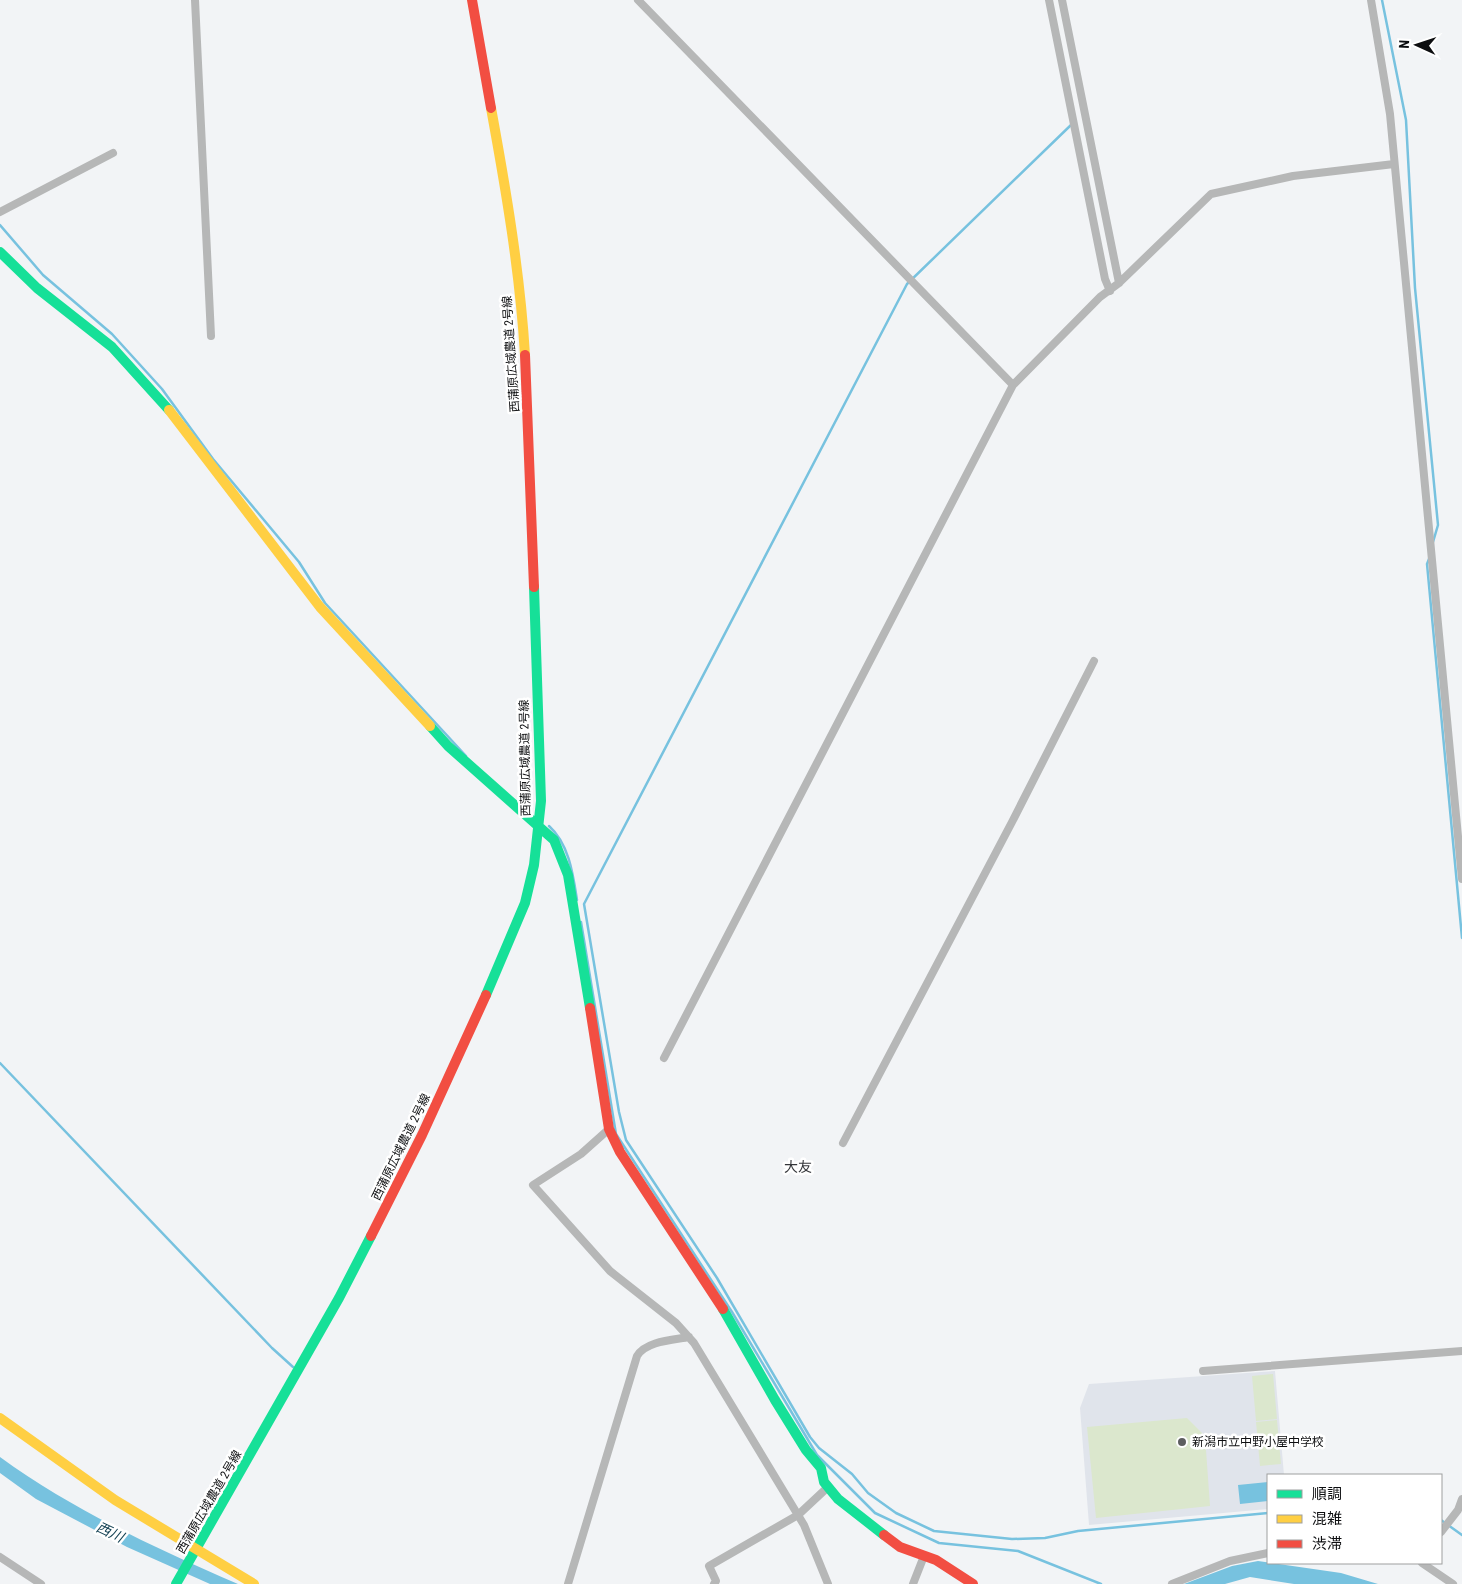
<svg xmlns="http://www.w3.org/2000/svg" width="1462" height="1584" font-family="'Roboto Condensed','Noto Sans JP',sans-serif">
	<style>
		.built { fill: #e0e4eb }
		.green { fill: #dbe7cd }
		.water { fill: #77c2df }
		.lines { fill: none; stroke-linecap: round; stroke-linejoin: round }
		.stream { stroke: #77c2df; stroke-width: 2.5 }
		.street { stroke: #b6b7b7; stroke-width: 8 }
		.fast { stroke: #16e098; stroke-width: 10 }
		.slow { stroke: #ffcf43; stroke-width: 10 }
		.jam { stroke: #f24e42; stroke-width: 10 }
		.poi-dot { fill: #5d5e60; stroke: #fff; stroke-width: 2 }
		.labels { text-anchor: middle; stroke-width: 5; stroke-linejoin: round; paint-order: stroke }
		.street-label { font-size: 12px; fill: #0d0e10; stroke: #fff }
		.poi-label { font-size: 12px; fill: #0d0e10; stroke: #fff; text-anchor: start }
		.neighbourhood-label { font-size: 14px; fill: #34363a; stroke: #fff }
		.water-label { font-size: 14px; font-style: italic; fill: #113f51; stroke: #fff }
	</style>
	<rect width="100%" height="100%" fill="#f2f4f6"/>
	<!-- built -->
	<path class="built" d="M1275,1371L1284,1475H1268V1509L1089,1525L1080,1408L1089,1384Z"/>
	<!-- green -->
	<path class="green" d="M1273,1374L1277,1419L1256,1421L1252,1376Z
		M1187,1418L1205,1436L1210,1506L1096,1518L1087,1427Z
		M1277,1420L1281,1464L1260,1466L1256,1422Z"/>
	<!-- water -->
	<path class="water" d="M0,1457C73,1510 155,1548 238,1584H210L127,1547L36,1499L0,1473Z
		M1268,1482V1501L1240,1504L1238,1485Z
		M1258,1561L1341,1573L1378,1584H1294L1250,1577L1225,1584H1184L1232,1566Z"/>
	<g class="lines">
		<!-- stream -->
		<path class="stream" d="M1382,0L1406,120L1415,288L1438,525L1433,542
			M1072,124L907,284L584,904L619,1112L626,1140L717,1278L810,1437L819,1448L852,1474L868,1493L896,1513L934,1531L1012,1539L1045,1538L1078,1531L1268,1513
			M0,225L43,275L112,334L162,389L213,459L299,562L325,603L466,756
			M1429,559L1427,564L1462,938
			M549,826C569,844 573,874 577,900
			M581,922L616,1134L732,1312L817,1455L875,1513L939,1543L1018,1551L1101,1584
			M0,1063L272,1348L293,1367
			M1441,1520L1462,1535"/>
		<!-- street -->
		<path class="street" d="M195,0L211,336
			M638,0L1013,385
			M1049,0L1105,279L1110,291
			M1062,0L1119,283
			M1371,0L1390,114L1462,879
			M0,212L113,153
			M664,1058L1013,385L1100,297L1119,283L1211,194L1293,176L1394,164
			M609,1129L581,1154L533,1185L610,1271L676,1323L694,1343L804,1525L828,1584
			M843,1143L1012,822L1094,661
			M1203,1371L1462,1351
			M1441,1532L1458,1510L1462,1499
			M0,1557L41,1584
			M1422,1563L1453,1584
			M568,1584L637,1356C646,1341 673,1340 689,1337
			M714,1584L716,1581L709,1566L798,1515L828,1487
			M913,1584L924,1556
			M1172,1584L1230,1561L1268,1553"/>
		<!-- fast -->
		<path class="fast" d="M0,252L37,288L112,347L169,410
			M430,726L448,746L554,840L568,875L590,1008
			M486,995L525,903L534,865L541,801L534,587
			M723,1309L775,1400L806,1450L821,1468L824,1482L838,1499L884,1535
			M176,1584L339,1298L371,1236"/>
		<!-- slow -->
		<path class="slow" d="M491,108C506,190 520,272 525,355
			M169,410L320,607L430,726
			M0,1418L115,1500L254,1584"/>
		<!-- jam -->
		<path class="jam" d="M472,0L491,108
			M525,355L534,587
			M590,1008L609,1129L620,1152L723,1309
			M371,1236L422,1135L486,995
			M884,1535L900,1547L936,1560L973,1584"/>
	</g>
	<!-- markers -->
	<circle class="poi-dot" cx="1182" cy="1442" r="5"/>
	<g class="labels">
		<!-- street labels -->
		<g class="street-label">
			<text transform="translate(511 354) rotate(-94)" y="4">西蒲原広域農道 2号線</text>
			<text transform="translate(525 758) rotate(-91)" y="4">西蒲原広域農道 2号線</text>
			<text transform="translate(401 1147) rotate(-64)" y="4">西蒲原広域農道 2号線</text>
			<text transform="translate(209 1502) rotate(-60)" y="4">西蒲原広域農道 2号線</text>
		</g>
		<!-- poi labels -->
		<g class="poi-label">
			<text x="1192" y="1446">新潟市立中野小屋中学校</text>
		</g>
		<!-- neighbourhood labels -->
		<g class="neighbourhood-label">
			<text x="798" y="1172">大友</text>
		</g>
		<!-- water labels -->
		<g class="water-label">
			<text transform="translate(110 1532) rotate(25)" y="5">西川</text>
		</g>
	</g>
	<!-- legend -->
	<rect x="1267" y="1474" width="175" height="90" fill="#ffffff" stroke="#9e9f9f"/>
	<rect x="1277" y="1490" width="25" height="8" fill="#16e098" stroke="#9e9f9f"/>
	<text x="1312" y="1499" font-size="15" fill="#0d0e10">順調</text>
	<rect x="1277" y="1515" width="25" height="8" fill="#ffcf43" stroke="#9e9f9f"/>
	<text x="1312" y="1524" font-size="15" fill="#0d0e10">混雑</text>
	<rect x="1277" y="1540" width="25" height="8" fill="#f24e42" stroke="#9e9f9f"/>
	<text x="1312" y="1549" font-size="15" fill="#0d0e10">渋滞</text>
	<!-- north arrow -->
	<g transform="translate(1417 45) rotate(273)" stroke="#ffffff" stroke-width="4" paint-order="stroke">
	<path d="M0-4L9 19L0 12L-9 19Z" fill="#0d0e10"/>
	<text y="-8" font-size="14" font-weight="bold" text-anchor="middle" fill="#0d0e10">N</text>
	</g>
</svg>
